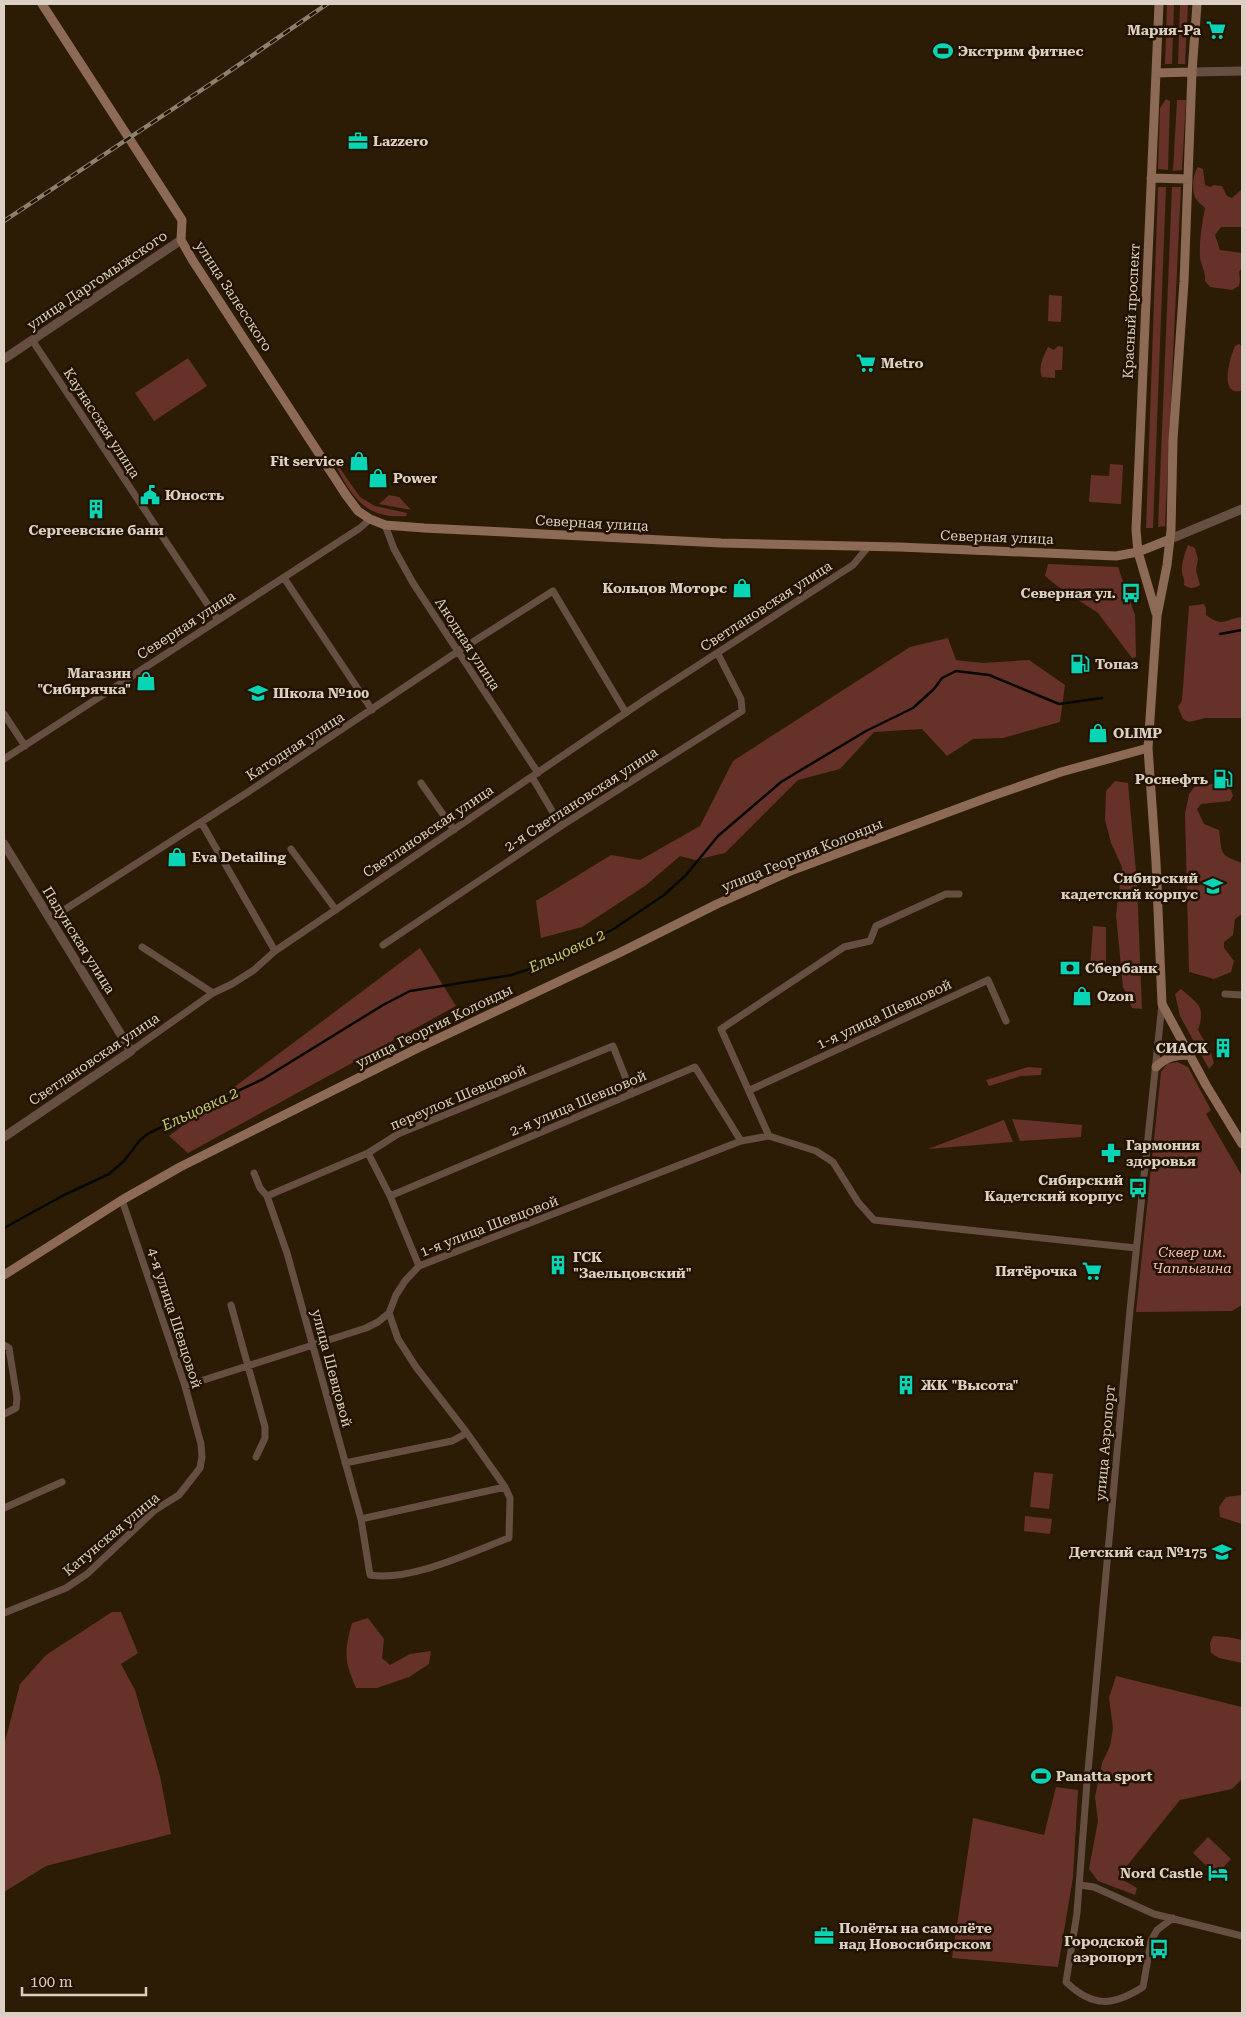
<svg xmlns="http://www.w3.org/2000/svg" width="1246" height="2017" font-family="'Roboto Serif',serif">
	<style>
		.green { fill: #653128 }
		.lines { fill: none; stroke-linecap: round; stroke-linejoin: round }
		.stream { stroke: #070800; stroke-width: 2.5 }
		.minor { stroke: #664f42; stroke-width: 7 }
		.tertiary { stroke: #664f42; stroke-width: 9 }
		.secondary { stroke: #8d6a55; stroke-width: 9 }
		.rail-casing { stroke: #8d806f; stroke-width: 4.5 }
		.rail { stroke: #221200; stroke-width: 2.5; stroke-dasharray: 8; stroke-linecap: butt }
		.labels { text-anchor: middle; stroke-width: 5; stroke-linejoin: round; paint-order: stroke }
		.poi-label { font-size: 14px; font-weight: bold; fill: #dbd0c3; stroke: #221200; text-anchor: start }
		.street-label { font-size: 14px; fill: #dbd0c3; stroke: #221200 }
		.park-label { font-size: 14px; font-style: italic; fill: #f9c1b6; stroke: #221200 }
		.water-label { font-size: 15px; font-style: italic; fill: #c0ca73; stroke: #221200 }
	</style>
	<rect width="100%" height="100%" fill="#2c1c05"/>
	<!-- green -->
	<path class="green" d="M1167,4H1174L1172,64H1165Z
		M1180,4H1188L1185,64H1178Z
		M1166,99L1170,101L1168,170L1158,169L1160,108Z
		M1177,100H1186L1182,170L1173,171Z
		M1198,167L1203,169L1205,185L1210,187L1214,185L1222,186L1227,196L1232,198L1242,189V227H1221L1215,235L1220,250L1242,253V268L1239,272L1240,279L1239,286L1232,290L1210,287L1205,281C1206,272 1201,266 1200,257C1199,241 1202,224 1205,208C1202,205 1198,202 1196,199C1191,192 1193,173 1198,167Z
		M1158,187H1166L1153,528H1146Z
		M1172,187H1181L1165,526L1158,527Z
		M1049,295L1062,296L1061,322L1048,321Z
		M1239,344L1242,346V391C1240,391 1237,392 1234,391C1221,386 1231,355 1235,346Z
		M1058,346L1063,347L1062,370H1055V378L1042,377C1038,367 1043,357 1048,347L1054,350Z
		M188,358L207,386L154,421L135,393Z
		M330,454L360,497L375,506L407,513L406,516C361,520 348,490 330,454Z
		M1110,464L1123,465L1121,504L1089,502L1091,475L1109,476Z
		M389,495L399,497L411,510L379,504Z
		M1188,545L1195,548L1198,559L1196,570L1200,585C1194,589 1190,589 1184,585C1185,579 1183,578 1182,573C1181,564 1185,553 1188,545Z
		M1048,564L1118,567L1135,615L1136,657L1132,658L1098,613L1057,586L1045,576Z
		M1204,604L1206,608V615C1224,628 1224,619 1242,617V718H1206L1189,722L1183,719L1178,707L1182,700L1189,606Z
		M948,638L956,660L983,663L1029,660L1065,685L1060,722L1003,738L973,739L947,756L922,729L874,732L840,769L798,780L725,853L695,860L680,856L645,886L582,927L541,938L536,901L611,855L640,860L700,826L733,761L910,647Z
		M1115,781L1128,783L1137,883L1142,1009L1132,1008L1123,987L1116,915L1122,867L1111,843L1105,820L1106,791Z
		M1220,783L1231,790L1233,796L1230,801L1201,804L1197,809L1204,824L1219,830C1222,854 1219,855 1242,863V914L1235,919L1233,935L1224,942V948L1234,961L1231,972L1214,979L1189,972L1185,814L1189,794L1195,786Z
		M1093,926L1106,927V969L1090,968Z
		M420,948L456,1006L188,1153L169,1136Z
		M1181,989C1198,1004 1206,1006 1198,1030L1211,1053L1214,1063L1209,1069L1180,1016L1175,994Z
		M1177,1062L1188,1067L1211,1110L1206,1114L1242,1176V1305L1232,1311L1136,1312L1161,1072L1167,1064Z
		M1028,1067L1042,1068L1041,1075L1021,1076L989,1086L986,1080Z
		M1012,1119L1082,1125L1081,1137L1020,1141Z
		M1004,1120L1013,1142L928,1149Z
		M1034,1472L1053,1474L1049,1509L1030,1507Z
		M1242,1495V1524L1220,1517L1219,1507L1226,1497Z
		M1025,1516L1052,1519L1050,1534L1024,1531Z
		M112,1612H121L138,1653L121,1664L135,1690L160,1776L171,1834L46,1866L4,1892V1745L20,1684L46,1655Z
		M368,1618L384,1639L382,1658L390,1665L410,1654L431,1651L429,1664L409,1677L377,1688H356C344,1660 344,1652 352,1623Z
		M1213,1636L1228,1637L1242,1640V1663L1219,1658L1211,1653L1210,1643Z
		M1116,1676L1242,1707V1779L1232,1789L1180,1800L1118,1877L1137,1888L1135,1895L1098,1881L1089,1869L1098,1821L1095,1797L1102,1763L1110,1746L1113,1728L1109,1698Z
		M1056,1787L1078,1790L1073,1877L1058,1967L952,1958L973,1818L1044,1835Z
		M1208,1837L1231,1859L1216,1875L1193,1853Z"/>
	<g class="lines">
		<!-- stream -->
		<path class="stream" d="M1220,634L1242,630
			M4,1228L64,1195L109,1174L124,1161L140,1140L149,1133L263,1079L383,1005L410,991L511,975L539,966L612,930L664,895L686,875L718,836L781,782L866,731L913,708L934,689L942,678L956,671L989,675L1059,704L1102,698"/>
		<!-- minor -->
		<path class="minor" d="M32,340L218,620
			M385,525L394,549L413,583L538,773
			M284,578L372,710
			M4,714L25,746
			M4,759L360,528L370,519
			M532,777L561,826
			M421,783L454,830
			M201,822L275,951
			M291,849L336,910
			M50,919L248,792L457,652L553,591L626,713
			M383,945L561,826L742,711L741,699L718,654
			M142,947L213,993
			M1225,994L1242,995
			M1162,1004L1130,1310L1087,1782L1077,1913L1066,1982C1093,2008 1113,2006 1143,1987L1151,1941L1157,1930L1173,1918
			M131,1051L213,993L232,984L254,970L275,951L646,699L853,565L868,547
			M750,1090L988,980L1006,1021
			M769,1136L721,1029L844,947L870,941L876,926L946,894H959
			M368,1153L390,1196L419,1266
			M254,1173L260,1188L267,1196L287,1253L361,1519L370,1575C410,1582 471,1552 509,1538L510,1498L505,1487L467,1433L416,1367L398,1339L389,1313
			M267,1196L368,1153L398,1134L613,1046L632,1094
			M390,1196L695,1067L741,1141
			M231,1305L265,1427V1438L256,1457
			M4,1345L9,1348L17,1398L16,1408L4,1414
			M185,1386L366,1328L378,1322L389,1313L396,1295L405,1281L419,1266L741,1141L769,1136L816,1151L833,1162L858,1202L874,1220L1136,1248
			M345,1463L452,1441L467,1433
			M4,1508L62,1482
			M361,1519L505,1487
			M4,1613L66,1588L87,1574L155,1510L179,1495L200,1468L202,1457L201,1444L185,1386L122,1200
			M1080,1885L1094,1887L1154,1914L1242,1936"/>
		<!-- tertiary -->
		<path class="tertiary" d="M1192,72L1242,71
			M4,359L181,240
			M1168,540L1242,509
			M4,844L131,1051L4,1137"/>
		<!-- secondary -->
		<path class="secondary" d="M42,4L182,220L181,240L193,261L346,495L358,511L370,519L385,525L424,528L721,543L899,547L1116,556L1138,552L1168,540
			M1197,4L1192,72L1184,282L1173,440L1171,530L1167,565L1157,616L1148,748L1156,862L1162,1004L1206,1085L1242,1144
			M1156,73L1192,72
			M1151,178L1188,179
			M1156,613L1138,552L1136,530L1159,4
			M1156,1067C1166,1057 1175,1055 1189,1055
			M4,1275L122,1200L180,1167L418,1048L619,953L717,904L793,870L989,797L1061,772L1148,748"/>
		<defs>
			<path id="rail" d="M4,221L224,75L327,4"/>
		</defs>
		<!-- rail casing -->
		<use href="#rail" class="rail-casing"/>
		<!-- rail -->
		<use href="#rail" class="rail"/>
	</g>
	<!-- icons -->
	<defs>
		<symbol id="supermarket-bare" viewBox="-9 -9 18 18"><path d="M-6-5.5h2.5l.6 2H6L4.5 2H-2.5L-4.4-4H-6ZM-1.5 3.2a1.3 1.3 0 1 0 .1 0ZM3 3.2a1.3 1.3 0 1 0 .1 0Z" fill="#07d5b6" stroke="#221200" stroke-width="2.5" paint-order="stroke"/></symbol>
		<symbol id="stadium-bare" viewBox="-9 -9 18 18"><path d="M0-5a6.5 5 0 1 0 0 10a6.5 5 0 1 0 0-10ZM-3.5-1.8h7v3.6h-7Z" fill="#07d5b6" stroke="#221200" stroke-width="2.5" paint-order="stroke"/></symbol>
		<symbol id="office-bare" viewBox="-9 -9 18 18"><path d="M-6-3h4V-5.5h4V-3h4V5H-6ZM-1-4.5V-3h2v-1.5ZM-6 0V1H6V0Z" fill="#07d5b6" stroke="#221200" stroke-width="2.5" paint-order="stroke"/></symbol>
		<symbol id="shop-bare" viewBox="-9 -9 18 18"><path d="M-5-2.5h2.3a2.7 3.5 0 0 1 5.4 0H5L5.5 6h-11ZM-1.5-2.5h3a1.5 2.3 0 0 0-3 0Z" fill="#07d5b6" stroke="#221200" stroke-width="2.5" paint-order="stroke"/></symbol>
		<symbol id="civic-bare" viewBox="-9 -9 18 18"><path d="M-.6-6.5H3V-4.5H.6V-3L4-1V1h2V6H-6V1h2V-1L-.6-3ZM-1.2 2.5V6h2.4V2.5Z" fill="#07d5b6" stroke="#221200" stroke-width="2.5" paint-order="stroke"/></symbol>
		<symbol id="building-bare" viewBox="-9 -9 18 18"><path d="M-4-6H4V6H1V3H-1V6H-4ZM-2.5-4.3h1.7v1.8h-1.7ZM.8-4.3h1.7v1.8H.8ZM-2.5-1h1.7V.8h-1.7ZM.8-1h1.7V.8H.8Z" fill="#07d5b6" stroke="#221200" stroke-width="2.5" paint-order="stroke"/></symbol>
		<symbol id="bus-bare" viewBox="-9 -9 18 18"><path d="M-5-6H5V4H4V6H2V4H-2V6H-4V4H-5ZM-3.5-4V0h7V-4ZM-3.5 1.2v1.5H-2V1.2ZM2 1.2v1.5H3.5V1.2Z" fill="#07d5b6" stroke="#221200" stroke-width="2.5" paint-order="stroke"/></symbol>
		<symbol id="fuel-bare" viewBox="-9 -9 18 18"><path d="M-5.5-6h7V0h2V4h1.3V-2.5L3-4.5l.8-.8L6-3V5H2.5V1h-1V6h-7ZM-4.2-4.7v3.2H.2V-4.7Z" fill="#07d5b6" stroke="#221200" stroke-width="2.5" paint-order="stroke"/></symbol>
		<symbol id="school-bare" viewBox="-9 -9 18 18"><path d="M0-5L7-2L0 1L-7-2ZM-4 1L0 2.5L4 1V4Q0 6-4 4Z" fill="#07d5b6" stroke="#221200" stroke-width="2.5" paint-order="stroke"/></symbol>
		<symbol id="bank-bare" viewBox="-9 -9 18 18"><path d="M-6-4H6V4H-6ZM0-2.3a2.3 2.3 0 1 0 0 4.6a2.3 2.3 0 1 0 0-4.6Z" fill="#07d5b6" stroke="#221200" stroke-width="2.5" paint-order="stroke"/></symbol>
		<symbol id="pharmacy-bare" viewBox="-9 -9 18 18"><path d="M-2-6h4v4h4v4h-4v4h-4v-4h-4v-4h4Z" fill="#07d5b6" stroke="#221200" stroke-width="2.5" paint-order="stroke"/></symbol>
		<symbol id="hotel-bare" viewBox="-9 -9 18 18"><path d="M-6-4.5h1.5V1H6V5H4.5V3h-9V5H-6ZM-4 0a1.8 1.8 0 1 1 3.6 0ZM.5 0V-2.5h3Q6-2.5 6 0Z" fill="#07d5b6" stroke="#221200" stroke-width="2.5" paint-order="stroke"/></symbol>
	</defs>
	<g fill-rule="evenodd">
		<use href="#supermarket-bare" x="1202" y="16" width="28" height="28"/>
		<use href="#stadium-bare" x="929" y="37" width="28" height="28"/>
		<use href="#office-bare" x="344" y="127" width="28" height="28"/>
		<use href="#supermarket-bare" x="852" y="349" width="28" height="28"/>
		<use href="#shop-bare" x="345" y="447" width="28" height="28"/>
		<use href="#shop-bare" x="364" y="464" width="28" height="28"/>
		<use href="#civic-bare" x="136" y="481" width="28" height="28"/>
		<use href="#building-bare" x="82" y="495" width="28" height="28"/>
		<use href="#shop-bare" x="728" y="574" width="28" height="28"/>
		<use href="#bus-bare" x="1117" y="579" width="28" height="28"/>
		<use href="#fuel-bare" x="1066" y="650" width="28" height="28"/>
		<use href="#shop-bare" x="132" y="667" width="28" height="28"/>
		<use href="#school-bare" x="244" y="679" width="28" height="28"/>
		<use href="#shop-bare" x="1084" y="719" width="28" height="28"/>
		<use href="#fuel-bare" x="1209" y="765" width="28" height="28"/>
		<use href="#shop-bare" x="163" y="843" width="28" height="28"/>
		<use href="#school-bare" x="1199" y="872" width="28" height="28"/>
		<use href="#bank-bare" x="1056" y="954" width="28" height="28"/>
		<use href="#shop-bare" x="1068" y="982" width="28" height="28"/>
		<use href="#building-bare" x="1209" y="1034" width="28" height="28"/>
		<use href="#pharmacy-bare" x="1097" y="1139" width="28" height="28"/>
		<use href="#bus-bare" x="1124" y="1174" width="28" height="28"/>
		<use href="#building-bare" x="544" y="1251" width="28" height="28"/>
		<use href="#supermarket-bare" x="1078" y="1257" width="28" height="28"/>
		<use href="#building-bare" x="892" y="1371" width="28" height="28"/>
		<use href="#school-bare" x="1208" y="1538" width="28" height="28"/>
		<use href="#stadium-bare" x="1027" y="1762" width="28" height="28"/>
		<use href="#hotel-bare" x="1204" y="1859" width="28" height="28"/>
		<use href="#office-bare" x="810" y="1922" width="28" height="28"/>
		<use href="#bus-bare" x="1145" y="1935" width="28" height="28"/>
	</g>
	<g class="labels">
		<!-- poi labels -->
		<g class="poi-label">
			<text x="1201" y="35" text-anchor="end">Мария-Ра</text>
			<text x="958" y="56">Экстрим фитнес</text>
			<text x="373" y="146">Lazzero</text>
			<text x="881" y="368">Metro</text>
			<text x="344" y="466" text-anchor="end">Fit service</text>
			<text x="393" y="483">Power</text>
			<text x="165" y="500">Юность</text>
			<text x="96" y="535" text-anchor="middle">Сергеевские бани</text>
			<text x="727" y="593" text-anchor="end">Кольцов Моторс</text>
			<text x="1116" y="598" text-anchor="end">Северная ул.</text>
			<text x="1095" y="669">Топаз</text>
			<text x="131" y="678" text-anchor="end">Магазин<tspan x="131" dy="16">"Сибирячка"</tspan></text>
			<text x="273" y="698">Школа №100</text>
			<text x="1113" y="738">OLIMP</text>
			<text x="1208" y="784" text-anchor="end">Роснефть</text>
			<text x="192" y="862">Eva Detailing</text>
			<text x="1198" y="883" text-anchor="end">Сибирский<tspan x="1198" dy="16">кадетский корпус</tspan></text>
			<text x="1085" y="973">Сбербанк</text>
			<text x="1097" y="1001">Ozon</text>
			<text x="1208" y="1053" text-anchor="end">СИАСК</text>
			<text x="1126" y="1150">Гармония<tspan x="1126" dy="16">здоровья</tspan></text>
			<text x="1123" y="1185" text-anchor="end">Сибирский<tspan x="1123" dy="16">Кадетский корпус</tspan></text>
			<text x="573" y="1262">ГСК<tspan x="573" dy="16">"Заельцовский"</tspan></text>
			<text x="1077" y="1276" text-anchor="end">Пятёрочка</text>
			<text x="921" y="1390">ЖК "Высота"</text>
			<text x="1207" y="1557" text-anchor="end">Детский сад №175</text>
			<text x="1056" y="1781">Panatta sport</text>
			<text x="1203" y="1878" text-anchor="end">Nord Castle</text>
			<text x="839" y="1933">Полёты на самолёте<tspan x="839" dy="16">над Новосибирском</tspan></text>
			<text x="1144" y="1946" text-anchor="end">Городской<tspan x="1144" dy="16">аэропорт</tspan></text>
		</g>
		<!-- street labels -->
		<g class="street-label">
			<text transform="translate(97 280) rotate(-34)" y="5">улица Даргомыжского</text>
			<text transform="translate(234 296) rotate(57)" y="5">улица Залесского</text>
			<text transform="translate(1131 311) rotate(-87)" y="5">Красный проспект</text>
			<text transform="translate(102 423) rotate(57)" y="5">Каунасская улица</text>
			<text transform="translate(592 523) rotate(3)" y="5">Северная улица</text>
			<text transform="translate(997 537) rotate(2)" y="5">Северная улица</text>
			<text transform="translate(766 606) rotate(-33)" y="5">Светлановская улица</text>
			<text transform="translate(186 625) rotate(-33)" y="5">Северная улица</text>
			<text transform="translate(468 644) rotate(57)" y="5">Анодная улица</text>
			<text transform="translate(295 746) rotate(-33)" y="5">Катодная улица</text>
			<text transform="translate(581 799) rotate(-33)" y="5">2-я Светлановская улица</text>
			<text transform="translate(428 831) rotate(-34)" y="5">Светлановская улица</text>
			<text transform="translate(802 855) rotate(-22)" y="5">улица Георгия Колонды</text>
			<text transform="translate(79 940) rotate(58)" y="5">Падунская улица</text>
			<text transform="translate(884 1014) rotate(-25)" y="5">1-я улица Шевцовой</text>
			<text transform="translate(434 1026) rotate(-26)" y="5">улица Георгия Колонды</text>
			<text transform="translate(94 1059) rotate(-34)" y="5">Светлановская улица</text>
			<text transform="translate(458 1097) rotate(-23)" y="5">переулок Шевцовой</text>
			<text transform="translate(578 1103) rotate(-23)" y="5">2-я улица Шевцовой</text>
			<text transform="translate(489 1226) rotate(-21)" y="5">1-я улица Шевцовой</text>
			<text transform="translate(175 1318) rotate(72)" y="5">4-я улица Шевцовой</text>
			<text transform="translate(332 1368) rotate(75)" y="5">улица Шевцовой</text>
			<text transform="translate(1105 1443) rotate(-85)" y="5">улица Аэропорт</text>
			<text transform="translate(111 1534) rotate(-40)" y="5">Катунская улица</text>
		</g>
		<!-- park labels -->
		<g class="park-label">
			<text x="1192" y="1257">Сквер им.<tspan x="1192" dy="16">Чаплыгина</tspan></text>
		</g>
		<!-- water labels -->
		<g class="water-label">
			<text transform="translate(567 951) rotate(-25)" y="5">Ельцовка 2</text>
			<text transform="translate(200 1109) rotate(-25)" y="5">Ельцовка 2</text>
		</g>
	</g>
	<!-- border -->
	<rect width="1246" height="2017" fill="none" stroke="#dbd0c3" stroke-width="10"/>
	<!-- scale -->
	<path d="M22 1987v8h124v-8" fill="none" stroke="#dbd0c3" stroke-width="2.5"/>
	<text x="30" y="1987" font-size="15" fill="#dbd0c3" stroke="#221200" stroke-width="4" paint-order="stroke">100 m</text>
</svg>
